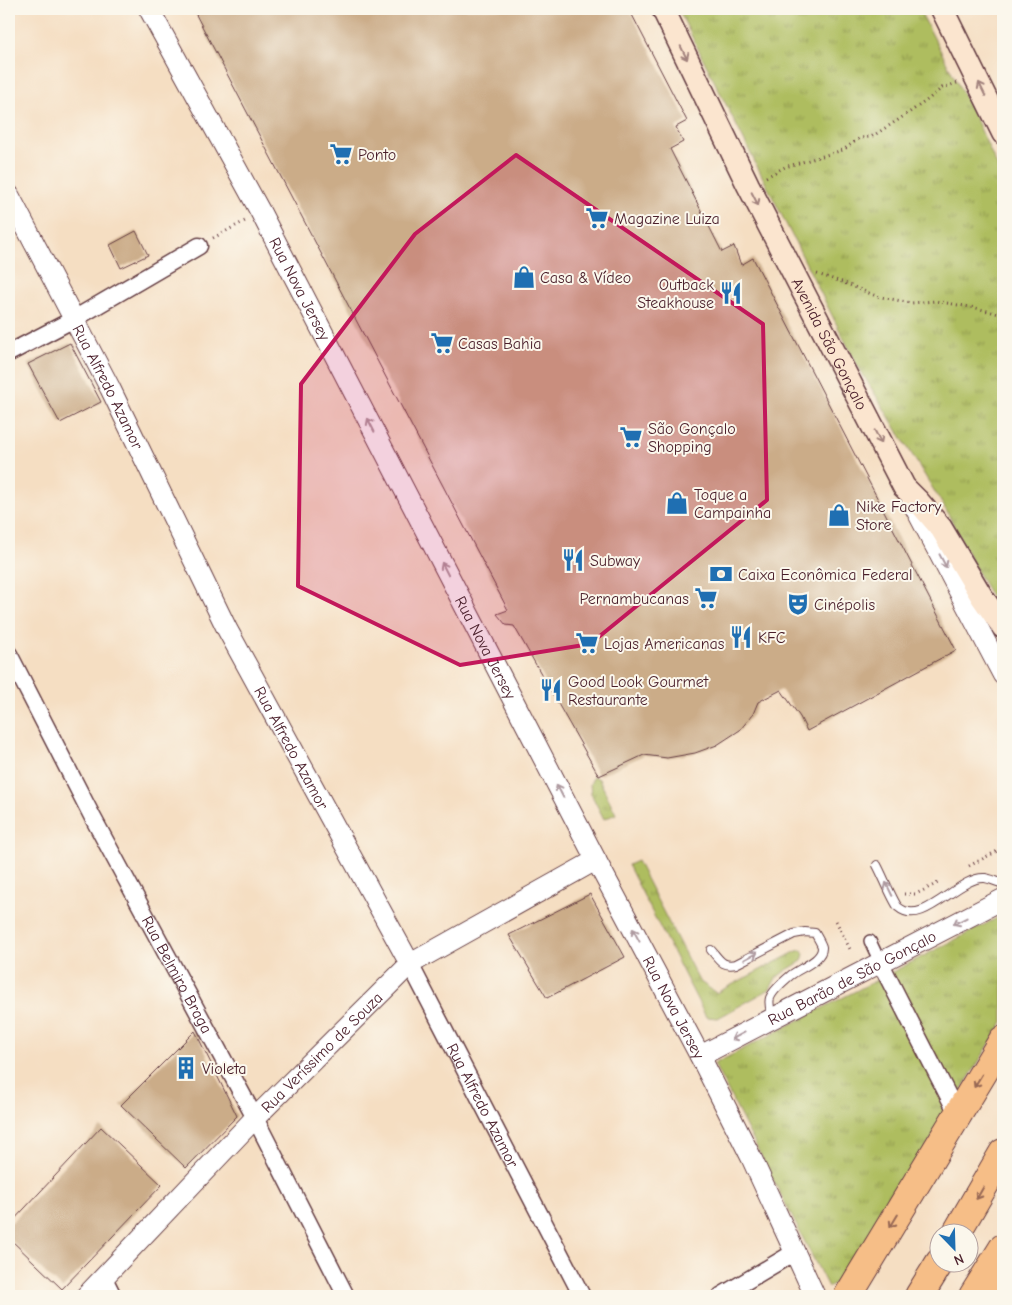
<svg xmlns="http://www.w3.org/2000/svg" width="1012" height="1305" font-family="'Comic Neue',sans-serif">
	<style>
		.grass { fill: url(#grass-tufts); stroke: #7c6e45 }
		.building { fill: #cbac88 }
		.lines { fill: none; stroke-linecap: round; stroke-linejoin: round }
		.service-casing { stroke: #643c42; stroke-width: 10 }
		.pedestrian-casing { stroke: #643c42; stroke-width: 14 }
		.minor-casing { stroke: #643c42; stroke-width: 19 }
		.tertiary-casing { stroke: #643c42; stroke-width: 22 }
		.secondary-casing { stroke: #643c42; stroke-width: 25 }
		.motorway-casing { stroke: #643c42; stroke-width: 30 }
		.path { stroke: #643c42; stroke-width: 3; stroke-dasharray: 1 4; stroke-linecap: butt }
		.service { stroke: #fff; stroke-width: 8 }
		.pedestrian { stroke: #fff; stroke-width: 11 }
		.minor { stroke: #fff; stroke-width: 16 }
		.tertiary { stroke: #fff; stroke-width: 20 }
		.secondary { stroke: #fbe5cf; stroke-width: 22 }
		.motorway { stroke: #f6be87; stroke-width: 28 }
		.oneway { stroke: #a2827d }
		.oneway2 { stroke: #ae9aa0 }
		.oneway3 { stroke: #976754 }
		.marked { fill: #c2185b; fill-opacity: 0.2; stroke: #c2185b; stroke-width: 4; stroke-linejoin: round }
		.labels { text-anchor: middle; stroke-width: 4; stroke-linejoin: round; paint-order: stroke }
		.poi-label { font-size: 16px; fill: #4a1f2b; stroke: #fbf7ec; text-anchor: start }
		.street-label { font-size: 16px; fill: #4a1f2b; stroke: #fbf7ec }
	</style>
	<defs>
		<pattern id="grass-tufts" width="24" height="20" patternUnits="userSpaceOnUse" patternTransform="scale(1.25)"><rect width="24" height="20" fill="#aebd5f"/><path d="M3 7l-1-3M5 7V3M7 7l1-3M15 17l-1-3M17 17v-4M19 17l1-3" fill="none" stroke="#90994f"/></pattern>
	</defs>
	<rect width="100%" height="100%" fill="#fbf7ec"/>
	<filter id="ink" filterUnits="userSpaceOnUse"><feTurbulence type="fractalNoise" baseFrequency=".02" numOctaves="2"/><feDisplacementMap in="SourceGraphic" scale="10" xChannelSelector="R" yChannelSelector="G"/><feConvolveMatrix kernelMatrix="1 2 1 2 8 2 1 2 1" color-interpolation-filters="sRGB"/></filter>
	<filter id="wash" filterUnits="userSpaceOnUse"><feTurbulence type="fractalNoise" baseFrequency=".0096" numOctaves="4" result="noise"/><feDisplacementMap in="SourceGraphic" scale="20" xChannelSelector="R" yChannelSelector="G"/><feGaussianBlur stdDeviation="1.12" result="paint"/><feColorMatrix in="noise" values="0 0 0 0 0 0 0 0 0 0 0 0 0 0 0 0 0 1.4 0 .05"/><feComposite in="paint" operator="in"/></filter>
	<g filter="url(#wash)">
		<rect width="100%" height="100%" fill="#f5dec2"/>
		<!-- grass -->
		<path class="grass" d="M678,9H919L976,119L1003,179V617L981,579L946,510L856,363Z
			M594,776L599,779L616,814L604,819L591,794L590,784Z
			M637,861L699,981L716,993L797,951L802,950L804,954L802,961L785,971L776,978L770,989L718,1018L706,1017L628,865Z
			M1003,915V1022L848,1275L828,1287L714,1064Z"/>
		<g id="blocks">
			<!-- building -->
			<path class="building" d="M193,9H629L687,121L676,127L683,142L670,149L722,252L734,246L741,265L753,258L956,650L807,731L800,717L781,690L758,702L753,714L740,730L717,745L695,753L667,758L644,755L599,776L514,626L506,625L497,614L508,610Z
				M136,231L148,255L121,268L110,245Z
				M70,343L101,402L60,423L28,364Z
				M590,894L625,957L547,998L509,935Z
				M195,1031L237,1116L186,1168L121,1105Z
				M101,1127L162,1185L62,1289L9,1238V1225Z"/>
		</g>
	</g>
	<g filter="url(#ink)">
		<use href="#blocks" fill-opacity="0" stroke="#643c42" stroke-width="1"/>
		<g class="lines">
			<defs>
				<path id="service" d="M877,865C882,874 893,901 898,907C923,929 958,876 985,878C991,879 998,882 1003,884
					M711,950C720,960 722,967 736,964L794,934L805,932L815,933C817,937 821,943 822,947C823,960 800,968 791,975C785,980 773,990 770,998C768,1004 771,1011 772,1017"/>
				<path id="pedestrian" d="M870,941L880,962"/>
				<g id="minor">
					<path d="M9,353L74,319L199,246"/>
					<path id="s1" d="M9,654L93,818L255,1118L346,1296"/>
					<path d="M880,962L958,1115"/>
					<path id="s2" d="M410,964L582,1296"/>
					<path d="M104,1278L113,1296"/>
					<path d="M721,1296L795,1252"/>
				</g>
				<g id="tertiary">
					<path id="s3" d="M149,9L261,213L596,860L700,1056L751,1157L815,1296"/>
					<path id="s4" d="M9,195L110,388L227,629L410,964"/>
					<path d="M912,502L1003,675"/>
					<path id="s5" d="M700,1056L1003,899"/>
					<path id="s6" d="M86,1296L255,1118L410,964L596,860"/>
				</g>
				<g id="secondary">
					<path id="s7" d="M663,9L748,185L904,487L917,500L941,528L982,597L1003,627"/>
					<path d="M942,9L1003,133"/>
				</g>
				<path id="motorway" d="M957,1232L1003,1153
					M848,1296L1003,1040
					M919,1296L940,1262
					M973,1296L1003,1248
					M999,1296L1003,1290"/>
			</defs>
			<!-- service casing -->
			<use href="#service" class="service-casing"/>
			<!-- pedestrian casing -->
			<use href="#pedestrian" class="pedestrian-casing"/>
			<!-- minor casing -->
			<use href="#minor" class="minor-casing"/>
			<!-- tertiary casing -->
			<use href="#tertiary" class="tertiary-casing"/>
			<!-- secondary casing -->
			<use href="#secondary" class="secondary-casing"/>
			<!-- motorway casing -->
			<use href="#motorway" class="motorway-casing"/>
			<!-- path -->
			<path class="path" d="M766,177L785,167L843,150L860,138L871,137L898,120L926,101L942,88L957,83
				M213,238L245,221
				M817,274L842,282L876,296L911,303L935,301L976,308L1003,315
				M969,866L1003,848
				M904,894H916L940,882
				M836,921L851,951"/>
			<!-- service -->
			<use href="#service" class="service"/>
			<!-- pedestrian -->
			<use href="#pedestrian" class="pedestrian"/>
			<!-- minor -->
			<use href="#minor" class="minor"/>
			<!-- tertiary -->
			<use href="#tertiary" class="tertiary"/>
			<!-- secondary -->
			<use href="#secondary" class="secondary"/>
			<!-- motorway -->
			<use href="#motorway" class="motorway"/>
		</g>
		<!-- one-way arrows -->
		<defs><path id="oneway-shaft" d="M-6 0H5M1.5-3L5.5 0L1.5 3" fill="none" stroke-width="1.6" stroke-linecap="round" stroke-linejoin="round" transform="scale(1.25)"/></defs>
		<g class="oneway">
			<use href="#oneway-shaft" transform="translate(684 53) rotate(64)"/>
			<use href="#oneway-shaft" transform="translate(982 89) rotate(-116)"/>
			<use href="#oneway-shaft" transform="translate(755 199) rotate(63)"/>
			<use href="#oneway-shaft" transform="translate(878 437) rotate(63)"/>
		</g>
		<g class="oneway2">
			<use href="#oneway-shaft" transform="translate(371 425) rotate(-117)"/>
			<use href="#oneway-shaft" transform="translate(943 561) rotate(62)"/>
			<use href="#oneway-shaft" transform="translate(445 569) rotate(-117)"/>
			<use href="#oneway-shaft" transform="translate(560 791) rotate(-117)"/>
			<use href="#oneway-shaft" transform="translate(889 889) rotate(-116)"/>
			<use href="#oneway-shaft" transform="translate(960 921) rotate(153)"/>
			<use href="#oneway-shaft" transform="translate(636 935) rotate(-118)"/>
			<use href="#oneway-shaft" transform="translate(751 956) rotate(-28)"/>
			<use href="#oneway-shaft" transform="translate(738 1036) rotate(152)"/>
		</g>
		<g class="oneway3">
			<use href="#oneway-shaft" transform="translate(978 1081) rotate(121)"/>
			<use href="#oneway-shaft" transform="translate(980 1193) rotate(120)"/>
			<use href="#oneway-shaft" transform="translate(894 1221) rotate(121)"/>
		</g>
	</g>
	<!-- marked area -->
	<path class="marked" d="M516,155L763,324L767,500L590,644L460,665L298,586L301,384L415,234Z"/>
	<!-- icons -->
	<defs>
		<symbol id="supermarket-bare" viewBox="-9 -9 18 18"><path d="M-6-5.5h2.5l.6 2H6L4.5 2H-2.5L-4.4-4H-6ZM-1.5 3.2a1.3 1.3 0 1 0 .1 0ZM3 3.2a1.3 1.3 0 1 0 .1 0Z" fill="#1f6fb2" stroke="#fbf7ec" stroke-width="2.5" paint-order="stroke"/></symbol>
		<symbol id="shop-bare" viewBox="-9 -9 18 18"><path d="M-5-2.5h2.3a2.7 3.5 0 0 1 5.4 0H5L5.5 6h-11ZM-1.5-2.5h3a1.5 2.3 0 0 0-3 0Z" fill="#1f6fb2" stroke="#fbf7ec" stroke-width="2.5" paint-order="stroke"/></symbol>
		<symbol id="restaurant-bare" viewBox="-9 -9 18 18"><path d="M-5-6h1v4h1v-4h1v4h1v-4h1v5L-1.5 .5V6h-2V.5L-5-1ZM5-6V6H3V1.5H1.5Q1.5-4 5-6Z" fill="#1f6fb2" stroke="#fbf7ec" stroke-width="2.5" paint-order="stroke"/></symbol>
		<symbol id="bank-bare" viewBox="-9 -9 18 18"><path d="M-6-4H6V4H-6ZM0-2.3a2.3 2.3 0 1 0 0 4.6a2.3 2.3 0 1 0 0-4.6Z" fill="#1f6fb2" stroke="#fbf7ec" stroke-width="2.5" paint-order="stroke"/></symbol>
		<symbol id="theatre-bare" viewBox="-9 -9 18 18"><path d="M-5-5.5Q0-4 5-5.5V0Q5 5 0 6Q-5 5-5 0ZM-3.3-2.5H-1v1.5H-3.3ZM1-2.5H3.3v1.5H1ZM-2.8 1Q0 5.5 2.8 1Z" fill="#1f6fb2" stroke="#fbf7ec" stroke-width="2.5" paint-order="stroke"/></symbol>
		<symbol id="building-bare" viewBox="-9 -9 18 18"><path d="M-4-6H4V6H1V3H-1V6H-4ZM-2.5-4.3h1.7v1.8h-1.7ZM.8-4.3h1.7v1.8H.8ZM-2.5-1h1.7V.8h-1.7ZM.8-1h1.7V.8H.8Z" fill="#1f6fb2" stroke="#fbf7ec" stroke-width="2.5" paint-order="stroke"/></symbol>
	</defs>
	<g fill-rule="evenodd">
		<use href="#supermarket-bare" x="325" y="138" width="32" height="32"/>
		<use href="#supermarket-bare" x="581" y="202" width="32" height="32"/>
		<use href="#shop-bare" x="508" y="261" width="32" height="32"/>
		<use href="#restaurant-bare" x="715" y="277" width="32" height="32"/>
		<use href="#supermarket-bare" x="426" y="327" width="32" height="32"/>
		<use href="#supermarket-bare" x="615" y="421" width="32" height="32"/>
		<use href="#shop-bare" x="661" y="487" width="32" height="32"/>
		<use href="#shop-bare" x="823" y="499" width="32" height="32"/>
		<use href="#restaurant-bare" x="557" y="544" width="32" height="32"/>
		<use href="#bank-bare" x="705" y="558" width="32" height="32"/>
		<use href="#supermarket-bare" x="690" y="582" width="32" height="32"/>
		<use href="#theatre-bare" x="782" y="588" width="32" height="32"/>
		<use href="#restaurant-bare" x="725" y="621" width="32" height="32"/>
		<use href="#supermarket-bare" x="571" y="627" width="32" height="32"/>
		<use href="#restaurant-bare" x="535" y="674" width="32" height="32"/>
		<use href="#building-bare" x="170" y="1052" width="32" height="32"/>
	</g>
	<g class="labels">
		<!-- poi labels -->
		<g class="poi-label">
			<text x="358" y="160">Ponto</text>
			<text x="614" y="224">Magazine Luiza</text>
			<text x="540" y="283">Casa &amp; Vídeo</text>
			<text x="714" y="290" text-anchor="end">Outback<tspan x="714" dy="18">Steakhouse</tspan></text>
			<text x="458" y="349">Casas Bahia</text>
			<text x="648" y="434">São Gonçalo<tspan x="648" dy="18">Shopping</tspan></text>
			<text x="694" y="500">Toque a<tspan x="694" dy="18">Campainha</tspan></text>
			<text x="856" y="512">Nike Factory<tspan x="856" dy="18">Store</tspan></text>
			<text x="590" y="566">Subway</text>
			<text x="738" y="580">Caixa Econômica Federal</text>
			<text x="689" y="604" text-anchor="end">Pernambucanas</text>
			<text x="814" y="610">Cinépolis</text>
			<text x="758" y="643">KFC</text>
			<text x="604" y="649">Lojas Americanas</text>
			<text x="568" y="687">Good Look Gourmet<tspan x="568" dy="18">Restaurante</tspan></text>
			<text x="202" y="1074">Violeta</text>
		</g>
		<!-- street labels -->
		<g class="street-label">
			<text dy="6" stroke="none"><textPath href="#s3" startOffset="318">Rua Nova Jersey</textPath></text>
			<text dy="6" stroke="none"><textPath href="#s7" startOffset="374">Avenida São Gonçalo</textPath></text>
			<text dy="6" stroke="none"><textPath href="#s4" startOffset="216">Rua Alfredo Azamor</textPath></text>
			<text dy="6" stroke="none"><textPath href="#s3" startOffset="722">Rua Nova Jersey</textPath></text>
			<text dy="6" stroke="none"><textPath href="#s4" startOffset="621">Rua Alfredo Azamor</textPath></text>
			<text dy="6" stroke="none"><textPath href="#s1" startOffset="362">Rua Belmiro Braga</textPath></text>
			<text dy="6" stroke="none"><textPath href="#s5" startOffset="171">Rua Barão de São Gonçalo</textPath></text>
			<text dy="6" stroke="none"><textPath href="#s3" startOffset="1128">Rua Nova Jersey</textPath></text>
			<text dy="6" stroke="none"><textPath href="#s6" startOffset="339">Rua Veríssimo de Souza</textPath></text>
			<text dy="6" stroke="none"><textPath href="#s2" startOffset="159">Rua Alfredo Azamor</textPath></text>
		</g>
	</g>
	<!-- margin -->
	<rect width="1012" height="1305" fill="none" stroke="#fbf7ec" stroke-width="30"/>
	<!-- north arrow -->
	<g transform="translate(954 1248) rotate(157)"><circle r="24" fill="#fbf7ec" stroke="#b4a19f"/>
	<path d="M0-4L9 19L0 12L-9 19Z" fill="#1f6fb2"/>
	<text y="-8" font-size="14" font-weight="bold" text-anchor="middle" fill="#4a1f2b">N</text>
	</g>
</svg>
